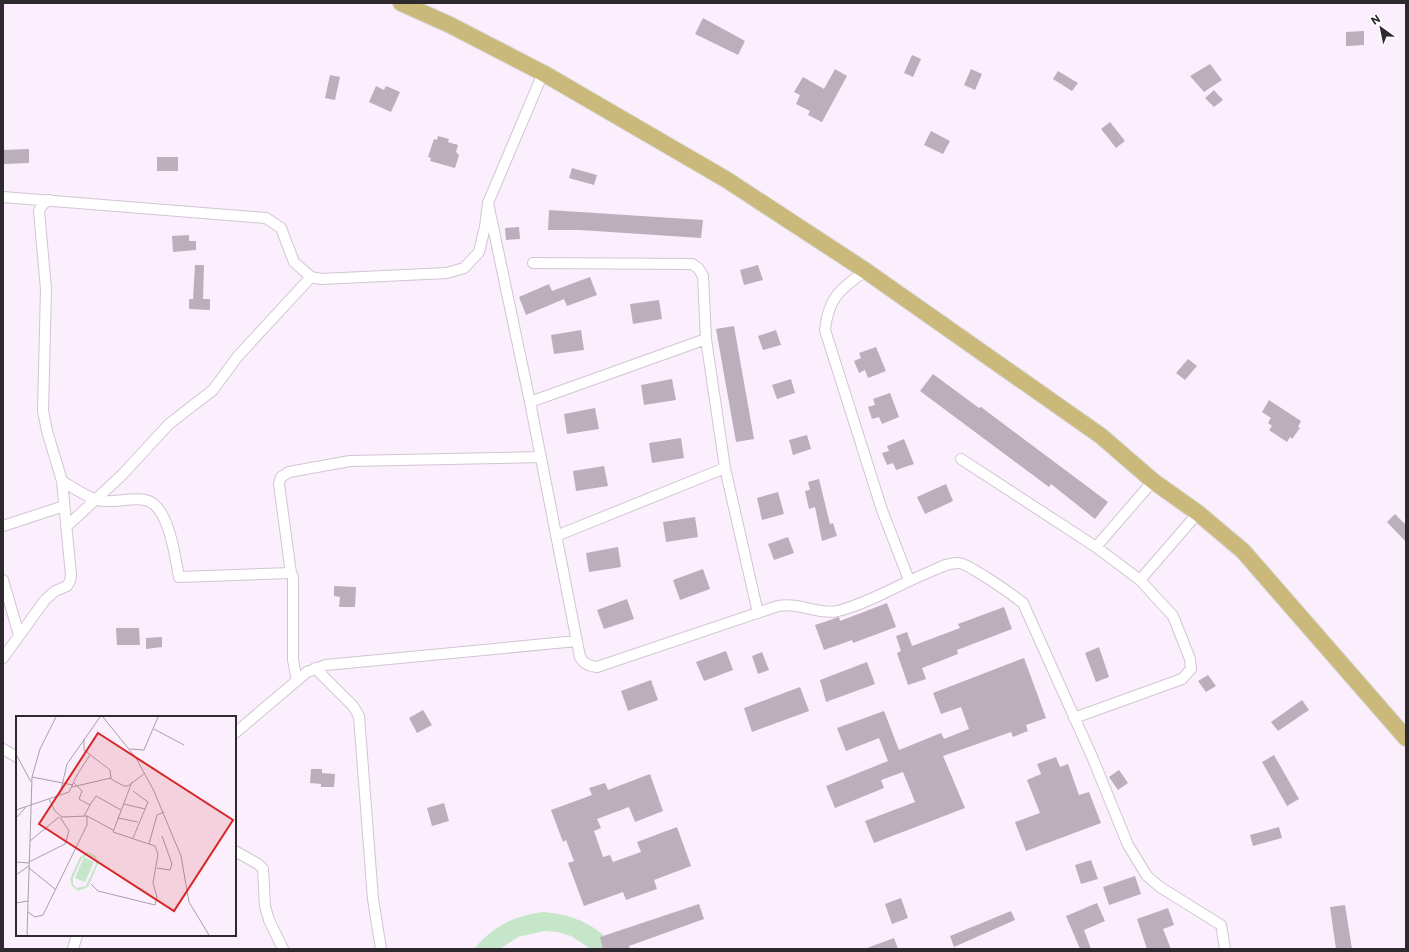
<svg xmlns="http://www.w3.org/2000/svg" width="1409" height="952" font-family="Commissioner,sans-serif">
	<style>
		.green { fill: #c6e6ca }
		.building { fill: #bbafbc }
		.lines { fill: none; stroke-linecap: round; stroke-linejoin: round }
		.minor-casing { stroke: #d2c5d3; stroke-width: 12 }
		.primary-casing { stroke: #d9d8d9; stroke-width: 18 }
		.minor { stroke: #fff; stroke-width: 10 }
		.primary { stroke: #cab97a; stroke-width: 16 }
		.inset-road { fill: none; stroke: #a99faa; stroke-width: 1 }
		.view { fill: #d62828; fill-opacity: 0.15; stroke: #d62828; stroke-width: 2 }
		.inset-edge { fill: none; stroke: #2e292e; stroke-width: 2 }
	</style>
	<rect width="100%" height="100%" fill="#fbeefd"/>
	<!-- green -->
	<path class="green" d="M544,912C575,915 597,925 617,949H591L571,936L558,932L544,931L518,937L500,949H474C493,926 515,915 544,912Z"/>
	<!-- building -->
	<path class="building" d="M703,18L745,41L738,55L695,34Z
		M1364,31V45L1346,46V32Z
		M912,55L921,59L913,77L904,73Z
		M1210,64L1222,80L1204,92L1190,76Z
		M835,69L847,76L822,122L808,115L810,111L796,104L800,95L794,92L803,77L824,89Z
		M971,69L982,74L975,90L964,85Z
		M1058,71L1078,83L1072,91L1053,79Z
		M330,75L340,77L335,100L325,98Z
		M376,86L384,90L386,86L400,92L391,112L369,102Z
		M1214,90L1223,100L1214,107L1205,98Z
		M1110,122L1125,141L1116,148L1101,129Z
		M931,131L950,141L943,154L924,145Z
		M438,136L449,139L448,142L458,145L456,152L459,155L455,168L430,161L431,158L428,157L434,139L437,140Z
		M29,149V163L4,164L3,150Z
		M157,157H178V171H157Z
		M572,168L597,175L594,185L569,178Z
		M549,210L703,220L701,238L580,230H548Z
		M519,227L520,239L506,240L505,228Z
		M189,235V241H196V250L173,252L172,236Z
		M195,265H204L203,299H210V310L189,309V299H193Z
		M758,265L763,280L744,285L740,270Z
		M590,277L597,295L567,306L564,299L526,315L519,297L549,284L552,291Z
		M659,300L662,319L633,324L630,304Z
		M734,326L754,439L736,442L716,329Z
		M581,330L584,350L554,354L551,335Z
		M776,330L781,345L763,350L758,336Z
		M876,347L886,371L868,378L865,370L859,373L854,361L861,358L859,353Z
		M1188,359L1197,366L1185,380L1176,373Z
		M933,374L979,408L981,407L1108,502L1095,519L1051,484L1049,487L920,391Z
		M672,379L676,400L644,405L641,385Z
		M791,379L795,393L777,399L772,385Z
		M890,393L899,417L882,424L879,417L872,419L868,407L875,405L873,399Z
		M1269,400L1301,421L1298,427L1300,428L1292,439L1290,437L1287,442L1269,430L1272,426L1268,423L1271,418L1262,412Z
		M595,408L599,429L567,434L564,414Z
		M807,435L811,449L793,455L789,440Z
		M681,438L684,458L652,463L649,443Z
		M904,439L914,464L896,470L893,463L887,465L882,453L889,451L887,446Z
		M604,466L608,486L576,491L573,471Z
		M819,479L830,524L833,523L837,536L822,541L815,507L809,509L805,491L810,490L808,482Z
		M946,484L953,501L925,514L917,497Z
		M778,492L784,514L762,520L757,498Z
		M1395,514L1406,525V542L1387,522Z
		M695,517L698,537L666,542L663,522Z
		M788,537L794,553L774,560L768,544Z
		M618,547L621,567L589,572L586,553Z
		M703,569L710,589L680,600L673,580Z
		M334,586L356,587L355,607H339L340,597L334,596Z
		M627,599L634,619L604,629L597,610Z
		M887,603L896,627L853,643L852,640L824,650L815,625L839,617L840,621Z
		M1004,607L1012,629L957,650L958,654L922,668L926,679L908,685L897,653L901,651L896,636L907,632L912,646L960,628L958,624Z
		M116,628H139L140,645H117Z
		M162,637V647L146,649V638Z
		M1099,647L1109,677L1096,682L1085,653Z
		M726,651L733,670L704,681L696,662Z
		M762,652L769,670L758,674L752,656Z
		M1024,658L1046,718L1026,725L1028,731L1013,737L1011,732L943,756L965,808L874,843L865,821L915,802L903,772L881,780L884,788L835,808L826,786L888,761L879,738L846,751L837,728L884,711L899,750L941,733L944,739L969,729L961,707L941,714L933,693Z
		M867,662L875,684L826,702L820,680Z
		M1208,675L1216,686L1206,692L1198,681Z
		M651,680L658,700L628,711L621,691Z
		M800,687L809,711L752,732L744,708Z
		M1302,700L1309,710L1278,731L1271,722Z
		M423,710L432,725L417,733L409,718Z
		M1274,755L1299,799L1287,806L1262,762Z
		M1056,757L1060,767L1068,764L1079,795L1089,792L1101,823L1026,851L1015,822L1040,813L1027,780L1041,774L1037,764Z
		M311,769H322V773L335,774L334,787H321V784L310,783Z
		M1119,770L1128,783L1118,790L1109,777Z
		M650,774L663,811L635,822L629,807L597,819L601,828L594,831L603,857L610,855L613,862L641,852L637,842L677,827L691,866L654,880L657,889L626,900L623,892L584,906L568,863L574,861L566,840L563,842L551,810L592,795L589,788L605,783L608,790Z
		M444,803L449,821L432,826L427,808Z
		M1279,827L1282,838L1253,846L1250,835Z
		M1091,860L1098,879L1081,884L1075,865Z
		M1135,876L1141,894L1109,905L1103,887Z
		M901,898L908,918L892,924L885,904Z
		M1097,903L1105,921L1084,930L1091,949H1080L1066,916Z
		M699,904L704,919L629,946L630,949H603L600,937Z
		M1345,905L1352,949H1336L1330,907Z
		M1168,908L1174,925L1163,929L1171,949H1147L1137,919Z
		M1011,911L1015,920L954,947L950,936Z
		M894,938L898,949H867V948Z"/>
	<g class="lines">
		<defs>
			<path id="minor" d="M3,197L266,218L281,228L294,262L311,277L321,279L447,273L464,268L479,252L485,227L488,203L543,73
				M488,203L530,402L580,657C584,664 589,666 597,667L778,606C800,602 818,615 838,611C869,603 898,585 927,573C937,569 948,562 959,563C969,564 1013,595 1023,603L1093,759L1128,845L1147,876L1160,887L1221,925L1225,949
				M533,263L692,264L698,268L703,276L706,339L725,468L758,613
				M866,271C840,288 828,299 825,330L882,510L909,580
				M530,402L706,339
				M961,459L1096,547L1140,580L1173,616L1190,659L1191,669L1182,679L1074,718
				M62,481C72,487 85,496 97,500C112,504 130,497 145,500C169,504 175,557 179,577L291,573L293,577V660L297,681
				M3,526L64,506
				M66,527L122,475L169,424L213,390L238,356L311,277
				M556,536L725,468
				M1096,547L1153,481
				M291,573L279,484L281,477L289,472L350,461L540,457
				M3,580L19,635
				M1140,580L1198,513
				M3,658L45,600L55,591L67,586L70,581L71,575L62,481L47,431L43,411L46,289L39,211L42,205L49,200
				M315,668L353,706L359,716L373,899L381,949
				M235,733L307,672L326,665L577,641
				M3,749L17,757
				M235,851L258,864L263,869L265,906L269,920L283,949
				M73,949L77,935"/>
			<path id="primary" d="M401,3L448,24L543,73L727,180L866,271L1101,436L1153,481L1198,513L1243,551L1406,738"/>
		</defs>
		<!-- minor casing -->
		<use href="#minor" class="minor-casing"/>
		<!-- primary casing -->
		<use href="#primary" class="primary-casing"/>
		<!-- minor -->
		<use href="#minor" class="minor"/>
		<!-- primary -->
		<use href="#primary" class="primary"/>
	</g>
	<!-- overview -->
	<g transform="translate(16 716)">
		<rect width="220" height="220" fill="#fbeefd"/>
		<path d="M72,136L80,140L82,148L72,171L62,175L56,170L54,163L64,141ZM72,138L79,142L80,148L70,170L61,172L57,168V162L66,142ZM68,141L78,146L69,166L59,162Z" fill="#c6e6ca" fill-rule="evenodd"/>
		<path class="inset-road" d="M87,1L120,42L137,73L165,140L173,186L193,219M138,13L168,29M68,23V34L94,54L95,63L108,70H112L129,57M114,33L128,34L142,1M0,38L15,66M16,61L57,69M58,67L66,75L63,83L74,89L68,100M56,71L95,62M44,78L51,48L84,1M33,83L39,95L46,101L71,100L97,114M108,88L129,93M74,89L80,80L105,94M0,94L53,76L61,59L74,39M0,102L10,91M102,102L122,106M117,122L132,86L117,75M14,125L43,101M133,128L141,99L148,96M0,146L13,147M13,146L49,128L53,115L44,101M13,152L39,173M141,152L154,154L156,148L146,120M0,159L13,150M75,168L82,175L139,189L141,181L137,167L142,138L139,130L97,116L116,66M0,187L12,185M12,196L19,201L27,199L71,109V100M11,219L16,61L24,33L40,1"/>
		<path class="view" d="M82,17L217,104L158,195L23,108Z"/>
		<rect width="220" height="220" class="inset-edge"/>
	</g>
	<!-- border -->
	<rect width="1409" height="952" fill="none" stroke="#2e292e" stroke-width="8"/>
	<!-- north arrow -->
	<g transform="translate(1381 28) rotate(327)" stroke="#ffffff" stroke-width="3" paint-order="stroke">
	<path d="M0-3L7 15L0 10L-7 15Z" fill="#2e292e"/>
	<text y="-6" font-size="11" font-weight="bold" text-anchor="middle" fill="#2e292e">N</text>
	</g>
</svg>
